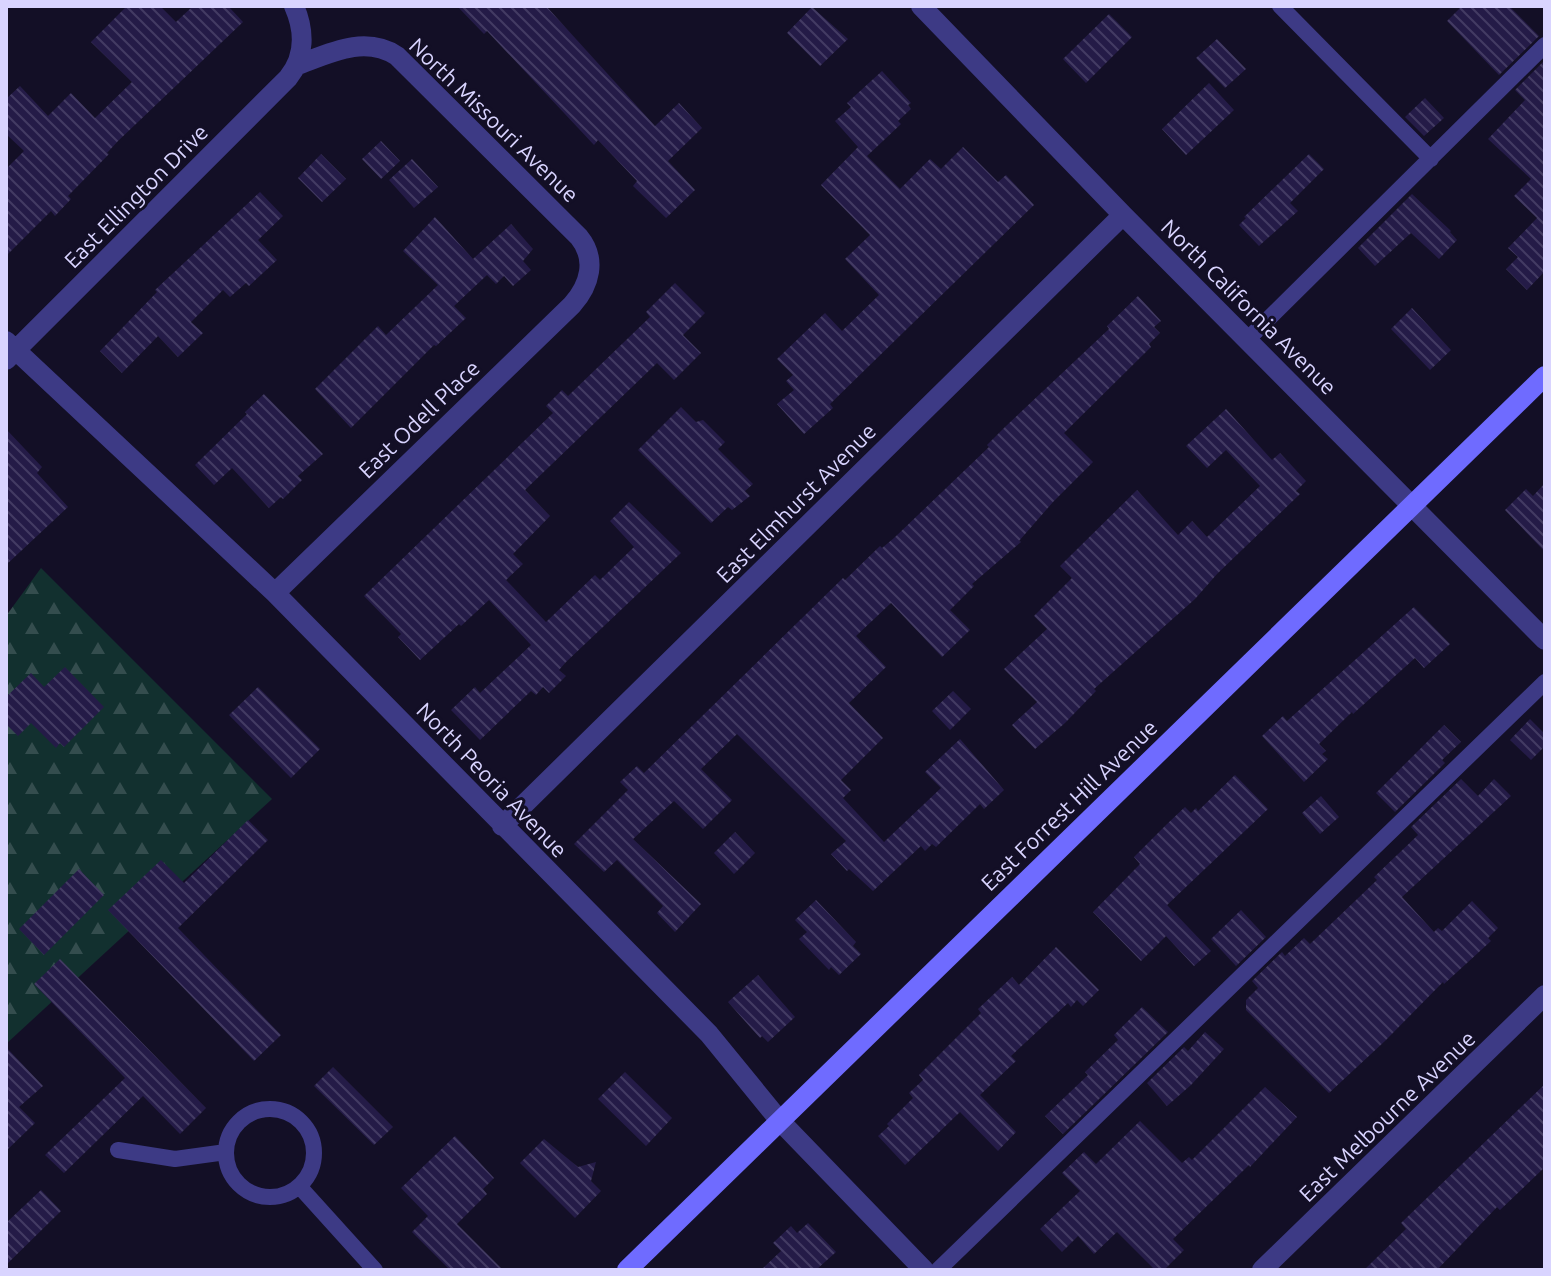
<svg xmlns="http://www.w3.org/2000/svg" width="1551" height="1276" font-family="Ubuntu,sans-serif">
	<style>
		.forest { fill: url(#forest-firs) }
		.building { fill: url(#building-back-hatch) }
		.lines { fill: none; stroke-linecap: round; stroke-linejoin: round }
		.service { stroke: #3d3a85; stroke-width: 16 }
		.minor { stroke: #3d3a85; stroke-width: 20 }
		.secondary { stroke: #6f6bff; stroke-width: 20 }
		.labels { text-anchor: middle; stroke-width: 6; stroke-linejoin: round; paint-order: stroke }
		.street-label { font-size: 22px; fill: #d9d4ff; stroke: #130f26 }
	</style>
	<defs>
		<pattern id="forest-firs" width="22" height="20" patternUnits="userSpaceOnUse" patternTransform="scale(2)"><rect width="22" height="20" fill="#12302f"/><path d="M5 1l3.5 6h-7zM16 11l3.5 6h-7z" fill="#344d4e"/></pattern>
		<pattern id="building-back-hatch" width="6" height="6" patternUnits="userSpaceOnUse" patternTransform="scale(2)"><rect width="6" height="6" fill="#241b47"/><path d="M-1 5l2 2M0 0l6 6M5-1l2 2" fill="none" stroke="#433b63"/></pattern>
	</defs>
	<rect width="100%" height="100%" fill="#130f26"/>
	<!-- forest -->
	<path class="forest" d="M41,568L272,799L6,1044V616Z"/>
	<!-- building -->
	<path class="building" d="M127,6H160L176,22L193,6H228L243,22L118,141L107,153L109,154L68,196L71,199L55,216L51,211L6,256V169L24,151L6,134V99L20,86L48,116L71,93L95,118L132,82L91,42Z
		M457,6H546L655,126L679,103L702,128L668,161L695,190L666,218L633,186L637,181L598,140L594,145L487,31L484,34Z
		M1462,6H1509L1539,36L1499,75L1447,21Z
		M812,7L848,39L820,66L787,33Z
		M1109,14L1132,37L1086,83L1063,59Z
		M1217,39L1246,69L1225,88L1196,58Z
		M1545,60V271L1527,290L1506,269L1518,257L1508,248L1537,218L1514,196L1531,179L1488,139L1525,100L1515,90Z
		M882,71L911,103L908,105L911,109L898,121L901,124L867,156L900,189L930,159L941,169L963,147L998,182L1006,175L1034,205L830,404L833,408L804,434L777,404L794,390L786,381L793,375L777,359L825,313L842,331L879,295L845,259L870,235L821,185L858,147L835,121L851,107L847,103Z
		M1209,83L1234,110L1186,155L1162,129Z
		M1425,98L1444,118L1424,136L1405,117Z
		M381,141L400,161L381,179L362,159Z
		M321,154L346,179L322,202L298,178Z
		M1309,154L1324,169L1290,203L1298,211L1259,246L1239,225L1246,218L1244,217Z
		M412,159L438,187L414,208L389,180Z
		M260,192L283,216L258,240L277,260L249,286L246,283L230,297L223,290L191,322L203,333L178,357L158,336L122,373L100,351L157,292L155,290Z
		M1412,194L1451,231L1450,232L1457,240L1439,259L1411,233L1375,266L1358,248Z
		M435,217L473,259L511,224L533,249L523,261L531,270L513,286L504,276L496,284L487,275L454,306L466,318L436,346L434,345L351,428L315,389L378,326L386,335L438,285L403,251Z
		M675,283L705,313L683,335L701,353L674,380L657,363L525,490L550,516L513,554L523,564L506,580L546,622L595,575L600,580L634,547L610,521L629,502L681,553L566,662L559,670L566,676L549,693L543,687L536,695L531,691L480,740L451,710L475,687L480,693L531,645L489,600L461,626L459,624L420,660L398,637L401,634L364,596L553,413L546,406L562,390L568,396L650,317L646,312Z
		M1138,296L1161,321L1154,327L1160,333L1149,344L1151,347L1064,433L1093,462L1053,502L1019,541L1021,542L972,584L974,586L950,610L970,630L942,657L891,603L856,636L886,667L849,703L883,738L841,780L851,790L843,798L884,842L941,788L925,772L960,739L1004,790L984,809L980,804L936,847L932,844L925,851L921,846L873,891L849,869L847,871L831,854L846,841L737,734L701,769L732,800L703,829L674,801L633,839L701,904L675,932L657,913L663,906L617,860L604,872L574,844L628,790L620,782L637,766L644,773L843,578L845,580L880,546L882,548L894,538L989,447L987,445L1006,426L1109,329L1107,326Z
		M1412,308L1451,350L1430,370L1391,329Z
		M264,394L323,454L298,476L302,480L283,499L281,497L269,508L232,468L214,485L195,465L247,414L245,412Z
		M681,407L696,422L703,420L725,442L718,449L753,484L745,491L750,496L732,510L728,507L711,523L638,450Z
		M1226,409L1272,460L1280,453L1306,481L1296,491L1300,494L1217,574L1195,599L1094,689L1096,691L1065,723L1035,749L1012,725L1037,702L1004,669L1047,629L1034,616L1072,578L1060,566L1137,490L1178,535L1192,521L1207,537L1260,486L1226,450L1207,468L1186,446Z
		M6,429L42,467L37,473L68,507L6,565Z
		M1545,483V552L1505,510L1526,489L1533,496Z
		M1414,607L1450,644L1424,668L1415,658L1353,714L1352,712L1319,744L1326,751L1322,754L1328,759L1304,782L1262,736L1283,716L1287,721Z
		M65,667L104,707L64,747L60,743L56,748L31,723L18,736L6,724V697L31,673L44,687Z
		M258,687L320,749L291,778L229,715Z
		M953,691L971,709L950,730L932,711Z
		M1530,719L1545,734V746L1531,760L1510,740Z
		M1444,725L1461,742L1442,760L1445,763L1395,812L1376,793Z
		M1235,775L1268,809L1167,905L1211,951L1194,966L1166,936L1141,961L1093,912L1140,864L1134,857L1167,824L1185,807L1191,813L1196,808L1198,811Z
		M1461,779L1478,796L1494,779L1511,796L1402,897L1434,932L1438,928L1442,931L1472,901L1498,928L1488,938L1491,941L1444,984L1443,982L1385,1041L1329,1093L1246,1010V1000L1258,988L1252,981L1282,952L1285,956L1304,938L1310,944L1377,880L1374,877L1418,835L1411,827Z
		M1321,796L1339,817L1320,834L1302,813Z
		M248,820L268,840L178,928L281,1035L254,1061L108,910L161,860L184,883Z
		M735,832L755,853L734,874L714,853Z
		M79,869L104,895L44,955L19,929Z
		M816,900L856,942L853,946L861,954L839,975L831,967L829,970L799,939L807,932L795,920Z
		M1241,910L1266,937L1236,966L1211,939Z
		M1056,947L1099,990L1083,1006L1077,1000L1071,1007L1068,1003L1011,1056L1016,1061L980,1095L1016,1132L998,1151L960,1112L905,1165L878,1136L889,1126L887,1124L913,1098L909,1093L923,1080L919,1075L981,1013L978,1009L1012,977L1019,985Z
		M60,959L206,1108L180,1134L143,1096L64,1173L45,1155L125,1078L34,984Z
		M758,975L795,1017L768,1042L762,1036L760,1038L728,1002Z
		M1142,1007L1168,1032L1063,1134L1045,1116L1088,1075L1085,1072L1118,1040L1114,1035Z
		M1205,1032L1224,1049L1191,1085L1167,1106L1147,1083L1184,1047L1188,1051Z
		M6,1047L43,1086L19,1107L35,1123L6,1151Z
		M333,1067L393,1127L374,1145L314,1086Z
		M625,1072L672,1118L646,1146L598,1099Z
		M1545,1084V1167L1500,1210L1497,1207L1437,1270H1364L1406,1229L1401,1223Z
		M1265,1087L1297,1117L1250,1167L1249,1165L1173,1239L1184,1250L1164,1270H1155L1117,1232L1094,1254L1078,1236L1062,1252L1040,1229L1080,1191L1062,1173L1084,1152L1096,1164L1140,1121L1182,1163L1189,1157L1192,1160Z
		M455,1136L494,1178L483,1189L487,1194L457,1224L503,1270H450L412,1232L428,1216L401,1188Z
		M544,1139L578,1167L596,1162L591,1181L601,1191L575,1218L520,1163Z
		M41,1190L61,1211L6,1265V1223Z
		M808,1223L836,1252L816,1270H761L781,1251L773,1243L791,1226L797,1233Z"/>
	<g class="lines">
		<!-- service -->
		<path class="service" d="M1280,6L1431,159
			M1247,340L1545,45
			M226 1153a44 44 0 1 1 88 0a44 44 0 1 1-88 0Z
			M118,1150L175,1159L226,1152
			M299,1186L375,1270
			M938,1270L1545,682"/>
		<!-- minor -->
		<path class="minor" d="M921,6L1123,215L1545,640
			M6,341L275,593L709,1034L780,1121L924,1270
			M6,360L288,78C305,57 305,31 294,6
			M275,593L572,305C590,285 597,259 579,237L397,56C365,35 330,53 298,65
			M502,826L1123,215
			M1262,1270L1545,995"/>
		<!-- secondary -->
		<path class="secondary" d="M627,1270L1545,376"/>
	</g>
	<g class="labels">
		<!-- street labels -->
		<g class="street-label">
			<text transform="translate(494 120) rotate(44)" y="8">North Missouri Avenue</text>
			<text transform="translate(136 196) rotate(-45)" y="8">East Ellington Drive</text>
			<text transform="translate(1249 307) rotate(45)" y="8">North California Avenue</text>
			<text transform="translate(419 419) rotate(-44)" y="8">East Odell Place</text>
			<text transform="translate(796 503) rotate(-45)" y="8">East Elmhurst Avenue</text>
			<text transform="translate(492 780) rotate(46)" y="8">North Peoria Avenue</text>
			<text transform="translate(1069 805) rotate(-44)" y="8">East Forrest Hill Avenue</text>
			<text transform="translate(1387 1116) rotate(-44)" y="8">East Melbourne Avenue</text>
		</g>
	</g>
	<!-- border -->
	<rect width="1551" height="1276" fill="none" stroke="#d9d4ff" stroke-width="16"/>
</svg>
